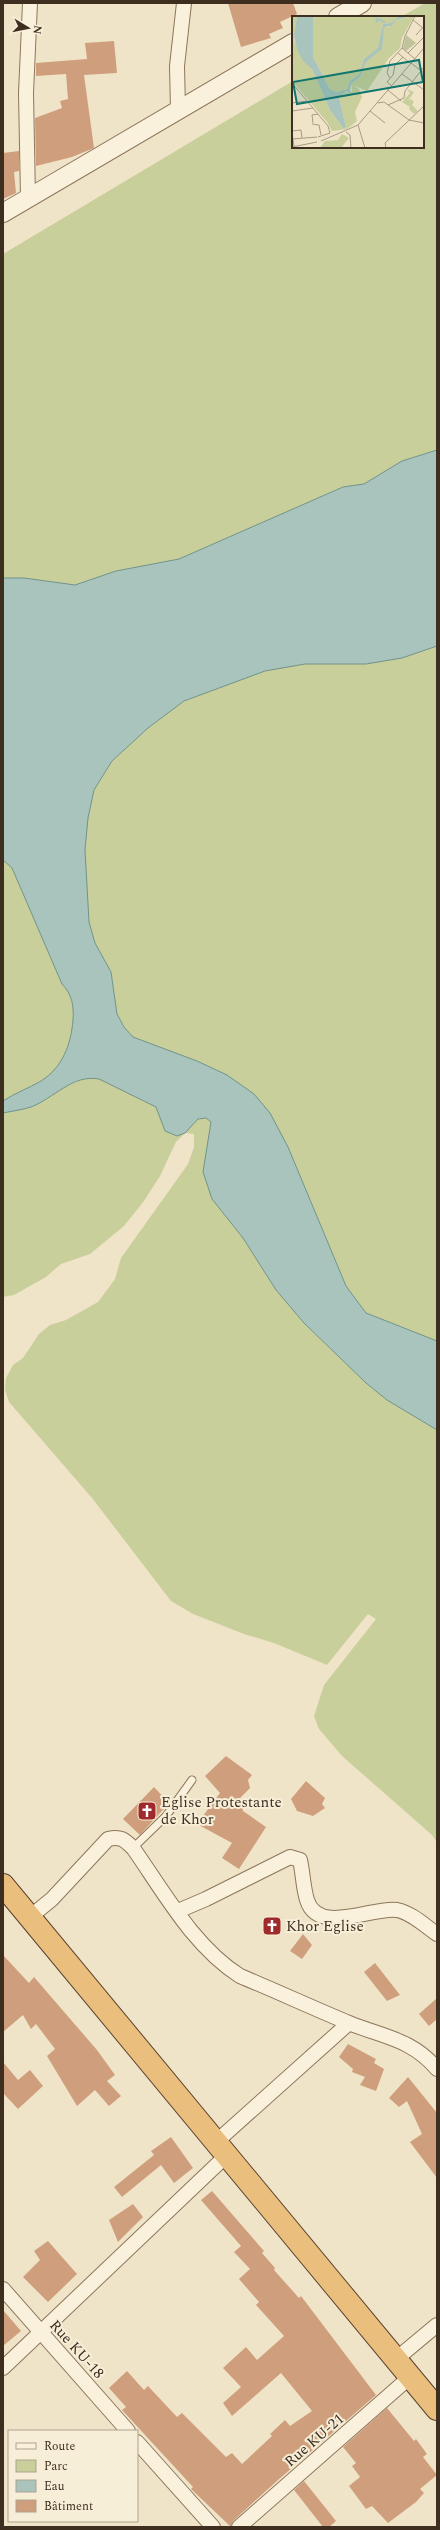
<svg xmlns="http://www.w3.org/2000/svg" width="440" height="2530" font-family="Spectral,serif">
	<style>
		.green { fill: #c9cf9b }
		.water { fill: #a9c4bc; stroke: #6f938a }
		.building { fill: #cf9f7d }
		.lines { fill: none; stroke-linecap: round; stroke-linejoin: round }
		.service-casing { stroke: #8d765c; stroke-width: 9 }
		.minor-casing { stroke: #8d765c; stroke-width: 16 }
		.tertiary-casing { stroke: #8d765c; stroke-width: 20 }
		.trunk-casing { stroke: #5b4430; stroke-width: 24 }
		.service { stroke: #faf1dc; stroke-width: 7 }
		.minor { stroke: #faf1dc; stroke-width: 14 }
		.tertiary { stroke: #faf1dc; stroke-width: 18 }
		.trunk { stroke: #eabe7c; stroke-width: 22 }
		.labels { text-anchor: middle; stroke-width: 4; stroke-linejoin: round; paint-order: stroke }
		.poi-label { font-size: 15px; fill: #3d2e20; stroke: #f7eed8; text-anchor: start }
		.street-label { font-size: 15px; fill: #3d2e20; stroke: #f7eed8 }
		.inset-river { fill: none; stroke: #a9c4bc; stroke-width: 2 }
		.inset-road { fill: none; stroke: #a89b85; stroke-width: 1 }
		.view { fill: #0f766e; fill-opacity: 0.15; stroke: #0f766e; stroke-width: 2 }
		.inset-edge { fill: none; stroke: #3d2e20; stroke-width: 2 }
	</style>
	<rect width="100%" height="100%" fill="#f0e4c8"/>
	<!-- green -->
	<path class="green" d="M425,3H437V450L402,461L364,484L343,487L179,559L116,571L75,585L24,578H3V254L293,81V147H423V17H401Z
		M437,646V1341L366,1313L346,1286L288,1147L197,1061L133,1037L124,1027L117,1014L111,972L95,943L89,922L85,850L88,818L94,790L112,761L148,728L184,701L265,671L305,664H366L402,658Z
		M3,860L12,868L62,984C72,994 74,1006 73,1020C71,1044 63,1067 41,1081C29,1088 15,1093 3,1101Z
		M89,1077L99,1079L156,1107L165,1131L185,1133L198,1119L206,1118L211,1122L203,1172L212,1199L243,1238L276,1290L304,1323L366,1383L387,1400L437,1430V1842L432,1835L342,1756L319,1729L314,1716L324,1685L376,1619L368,1614L327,1665L274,1643L244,1634L193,1614L171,1601L92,1498L9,1402L5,1390L6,1378L13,1365L23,1358L39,1334L50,1325L66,1320L98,1302L115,1279L121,1258L188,1164L194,1147V1134L185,1133L176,1142L160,1176L144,1201L124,1226L90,1254L61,1264L46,1277L14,1295L3,1297V1113L31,1107L69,1085Z"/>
	<!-- water -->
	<path class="water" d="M437,450V646L402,658L366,664H305L265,671L184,701L148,728L112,761L94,790L88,818L85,850L89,922L95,943L111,972L117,1014L124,1027L133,1037L197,1061L227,1075L254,1094L270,1113L288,1147L346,1286L366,1313L437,1341V1430L387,1400L366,1383L304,1323L276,1290L243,1238L212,1199L203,1172L211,1122L206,1118L198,1119L185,1133L177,1136L165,1131L156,1107L99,1079C73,1074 54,1098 31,1107C22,1110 12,1111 3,1113V1101C15,1093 29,1088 41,1081C63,1067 71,1044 73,1020C74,1006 72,994 62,984L12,868L3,860V578H24L75,585L116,571L179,559L343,487L364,484L402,461Z"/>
	<!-- building -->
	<path class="building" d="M228,3H293L297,14L280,22L283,28L269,34L271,38L241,47Z
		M114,41L117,73L84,75L94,148L72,157L36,166L35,118L62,108L60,101L68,99L66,74L36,76V63L87,59L85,43Z
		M19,151V171L14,172L16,193L3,199V153Z
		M226,1756L252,1775L248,1780L250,1788L240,1798L243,1811L266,1827L239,1869L222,1858L232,1843L197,1824L220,1793L205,1776Z
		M306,1781L325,1798L322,1804L325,1808L313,1816L297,1811L291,1799Z
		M154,1787L169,1803L140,1835L123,1819Z
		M303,1934L312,1945L302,1959L290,1951Z
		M3,1955L29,1983L34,1977L97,2050L115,2075L107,2081L121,2096L109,2106L95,2090L77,2106L47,2056L55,2049L36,2024L31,2029L23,2015L3,2032Z
		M375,1963L400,1995L387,2001L364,1972Z
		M437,1998V2019L429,2026L419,2014Z
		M348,2044L376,2059L374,2063L384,2069L376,2091L360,2085L365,2077L352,2072L353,2069L339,2057Z
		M3,2062L18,2080L30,2070L43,2086L18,2109L3,2093Z
		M408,2077L437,2113V2178L410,2142L422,2134L407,2101L399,2107L389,2098Z
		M171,2137L193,2168L174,2183L161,2165L122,2197L114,2187L154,2155L151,2151Z
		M212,2191L264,2251L262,2253L275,2268L274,2270L299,2298L301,2296L376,2395L278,2480L233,2521L231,2527L191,2489L193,2487L122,2410L126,2407L109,2388L127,2371L144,2390L148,2386L177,2417L182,2413L226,2457L232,2453L242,2464L272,2436L270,2434L285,2420L290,2426L312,2411L281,2373L232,2416L223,2403L241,2387L223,2368L246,2347L257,2360L284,2336L256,2305L259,2302L239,2279L250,2269L234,2252L241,2246L201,2200Z
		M133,2204L143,2217L118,2242L109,2220Z
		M48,2241L77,2274L48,2302L23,2277L40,2260L34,2251Z
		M3,2310L21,2331L3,2346Z
		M387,2408L414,2441L416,2439L427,2454L423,2457L437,2475L420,2489L424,2493L416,2502L388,2523L372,2506L366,2509L349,2486L360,2477L352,2466L356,2463L343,2447Z
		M304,2481L336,2521L329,2527H323L294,2490Z"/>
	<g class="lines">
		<defs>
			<path id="service" d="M133,1848L166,1816L192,1780"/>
			<path id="minor" d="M178,110L177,66L184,3
				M28,198L26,93L30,3
				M178,1911L206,1899L290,1857L300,1860C303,1873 303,1887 307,1900C318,1936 374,1906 397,1910C412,1913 425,1926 437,1934
				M30,1917L52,1899L108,1839C120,1836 124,1839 133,1848C164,1892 193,1946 240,1976C276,1991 313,2008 349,2023C383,2037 412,2039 437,2069
				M216,2142L349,2023
				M3,2289L128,2431
				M395,2360L437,2325
				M3,2368L227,2155
				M137,2442L213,2527
				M239,2527L410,2377"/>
			<path id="tertiary" d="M338,17L362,3
				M3,213L293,43"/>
			<path id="trunk" d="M3,1885L437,2409"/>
		</defs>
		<!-- service casing -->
		<use href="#service" class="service-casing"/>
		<!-- minor casing -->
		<use href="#minor" class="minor-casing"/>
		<!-- tertiary casing -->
		<use href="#tertiary" class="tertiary-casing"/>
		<!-- trunk casing -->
		<use href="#trunk" class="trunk-casing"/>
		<!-- service -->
		<use href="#service" class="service"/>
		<!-- minor -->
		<use href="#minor" class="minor"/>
		<!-- tertiary -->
		<use href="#tertiary" class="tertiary"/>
		<!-- trunk -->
		<use href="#trunk" class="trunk"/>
	</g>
	<!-- icons -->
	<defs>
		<symbol id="church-square" viewBox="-11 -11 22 22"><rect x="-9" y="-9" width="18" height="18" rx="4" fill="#9e2a2b" stroke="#f7eed8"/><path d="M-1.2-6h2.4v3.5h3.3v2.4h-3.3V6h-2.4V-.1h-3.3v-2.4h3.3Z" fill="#fff"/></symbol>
	</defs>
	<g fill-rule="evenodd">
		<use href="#church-square" x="136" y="1800" width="22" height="22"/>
		<use href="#church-square" x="261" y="1915" width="22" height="22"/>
	</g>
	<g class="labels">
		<!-- poi labels -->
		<g class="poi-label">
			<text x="161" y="1807">Eglise Protestante<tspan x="161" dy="17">de Khor</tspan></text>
			<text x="286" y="1931">Khor Eglise</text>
		</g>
		<!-- street labels -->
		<g class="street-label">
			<text transform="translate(77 2349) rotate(48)" y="5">Rue KU-18</text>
			<text transform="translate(314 2440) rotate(-41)" y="5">Rue KU-21</text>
		</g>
	</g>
	<!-- overview -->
	<g transform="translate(292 16)">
		<rect width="132" height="132" fill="#f0e4c8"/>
		<path d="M0,0H5L2,24L8,38L20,53L38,94L52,113L54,111L47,81L55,75L60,77L59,68L68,61L74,46L88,34L92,11H97L104,4L122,0L110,22L108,32L97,42L75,75L60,69L67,73L70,81L63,96L65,105L55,113L40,115L35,106L0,65ZM21,0H107L99,7L91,8L87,32L72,43L67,58L57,66L55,73L45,76L38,73L21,41ZM115,73L122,76L116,85L119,83L122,86L120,89L126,95L122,98L117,93L118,91L110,86L118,77ZM50,118L57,122L49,132H28L33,125L46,124Z" fill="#c9cf9b"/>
		<path d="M114,19L124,27L114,35L111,32Z" fill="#bfc49a"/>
		<path d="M5,0H21V41L38,73L45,76L55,73L57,66L67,58L72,43L86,32L91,8L99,7L107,0H120L104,4L99,10L92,11L90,33L74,46L68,61L59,68L58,74L61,79L55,75L47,81L54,111L52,113L38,94L20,53L11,45L5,33L2,20Z" fill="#a9c4bc"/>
		<path class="inset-river" d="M84,0L85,5L88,3L93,7"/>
		<path class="inset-road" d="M121,4L131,12M124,19L132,10M110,32L113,20L123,0M106,37L119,48M116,37L132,21M119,47L132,57M110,58L132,74M98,62L95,57L98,45L110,32L123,43M0,67L36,110L38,117L26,121M100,70L95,66L101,59L103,49L111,41M96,74L109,85M0,87L15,85M86,87L92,86L117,104L132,107M96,89L112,82L113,75L132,51M0,95L21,92M78,95L93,107M21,107L20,99L26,98M20,108L27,109L29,119M66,109L73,132M0,115L9,114L10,122M54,116L58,119L59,132M0,117L2,130M0,123L25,121M29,125L66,109L132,32M0,131L25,126M94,132L93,127L132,90"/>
		<path class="view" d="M127,44L131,66L5,88L1,66Z"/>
		<rect width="132" height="132" class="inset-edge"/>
	</g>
	<!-- border -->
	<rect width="440" height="2530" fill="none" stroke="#3d2e20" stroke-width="8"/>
	<!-- legend -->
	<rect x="8" y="2430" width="130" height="92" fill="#f7eed8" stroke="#ada18e"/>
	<rect x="16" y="2443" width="20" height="6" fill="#faf1dc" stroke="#ada18e"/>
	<text x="44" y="2450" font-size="12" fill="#3d2e20">Route</text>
	<rect x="16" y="2460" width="20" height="12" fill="#c9cf9b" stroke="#ada18e"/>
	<text x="44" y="2470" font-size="12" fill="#3d2e20">Parc</text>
	<rect x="16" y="2480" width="20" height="12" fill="#a9c4bc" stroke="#ada18e"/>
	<text x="44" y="2490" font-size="12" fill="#3d2e20">Eau</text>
	<rect x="16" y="2500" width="20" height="12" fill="#cf9f7d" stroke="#ada18e"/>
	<text x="44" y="2510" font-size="12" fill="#3d2e20">Bâtiment</text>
	<!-- north arrow -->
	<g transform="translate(28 28) rotate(100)" stroke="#f7eed8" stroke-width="3" paint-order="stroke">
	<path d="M0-3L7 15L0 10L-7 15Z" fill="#3d2e20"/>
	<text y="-6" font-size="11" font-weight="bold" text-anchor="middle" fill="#3d2e20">N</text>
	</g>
</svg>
